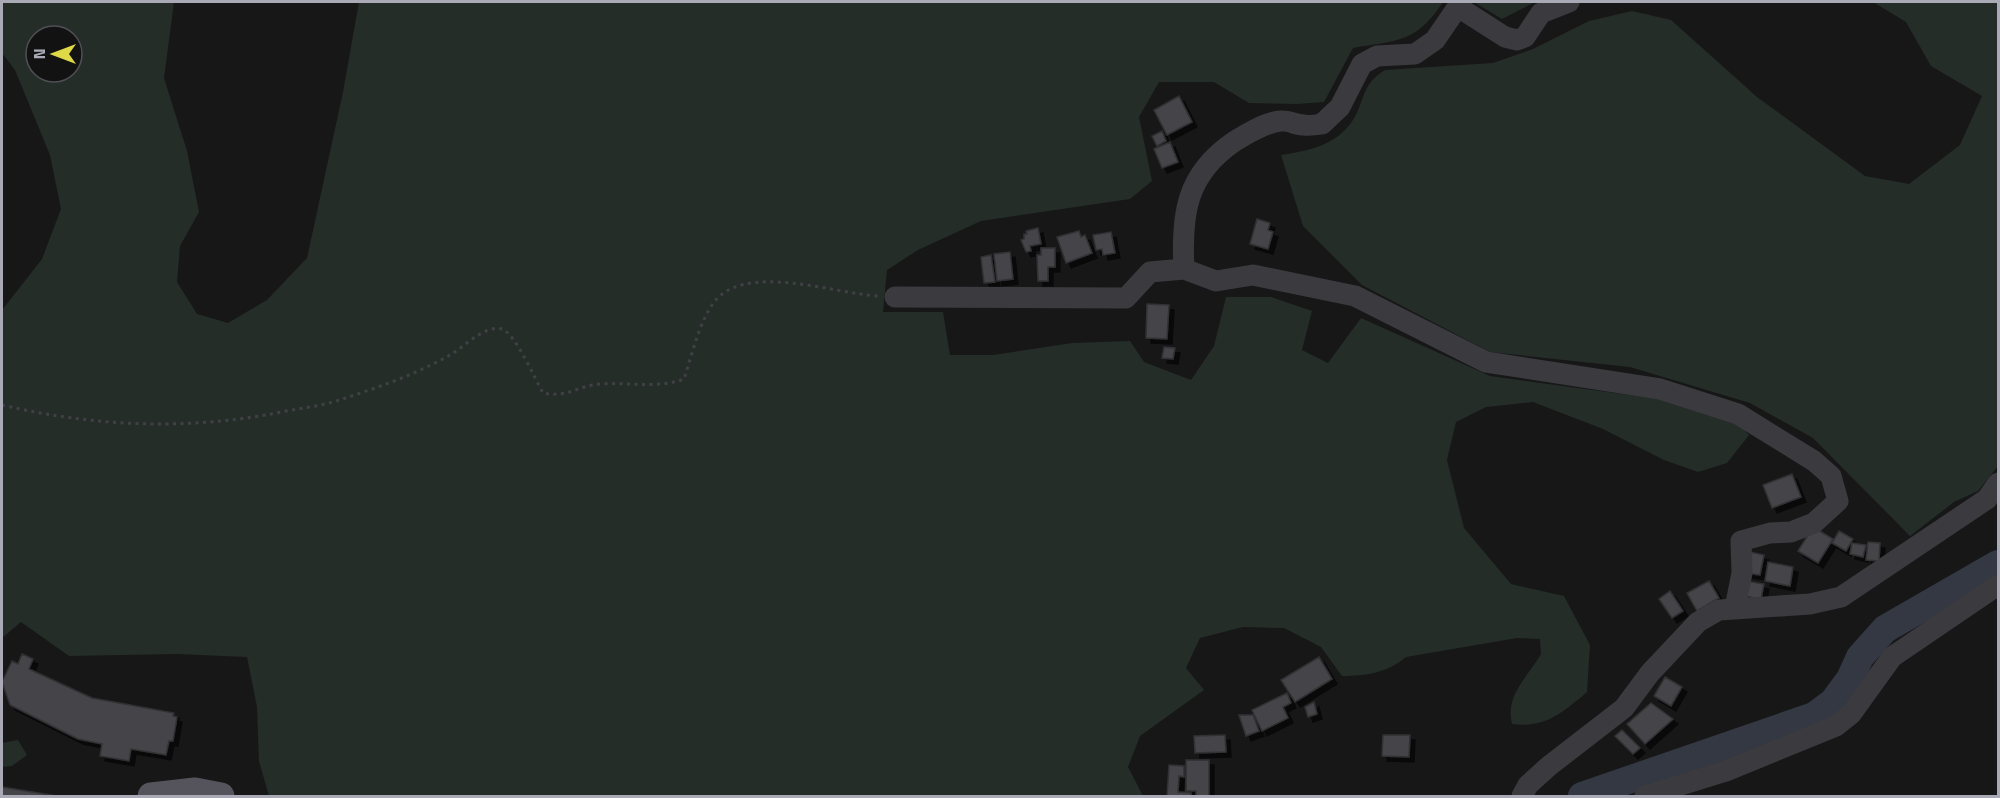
<svg xmlns="http://www.w3.org/2000/svg" width="2000" height="798" font-family="'Titillium Web',sans-serif">
	<style>
		.green { fill: #252d29; fill-rule: evenodd }
		.lines { fill: none; stroke-linecap: round; stroke-linejoin: round }
		.river { stroke: #333842; stroke-width: 28 }
		.building { fill: #444448; stroke: #323134; stroke-width: 1.5; filter: url(#shadow) }
		.path { stroke: #404046; stroke-width: 3; stroke-dasharray: 3 4.5; stroke-linecap: butt }
		.minor { stroke: #3b3a3f; stroke-width: 21 }
		.major { stroke: #55545c; stroke-width: 27 }
	</style>
	<defs>
		<filter id="shadow"><feDropShadow dx="5" dy="5" stdDeviation="0" flood-color="#0009"/></filter>
	</defs>
	<rect width="100%" height="100%" fill="#171718"/>
	<!-- green -->
	<path class="green" d="M2,2H174L164,78L187,151L199,212L180,246L177,282L197,314L228,323L267,300L307,258L343,92L359,2H1443C1416,43 1398,40 1353,48L1324,102L1297,104L1249,103L1214,82H1159L1139,117L1152,181L1130,199L981,221L918,250L887,270L883,312H943L950,355H993L1072,343L1130,341L1144,362L1191,380L1214,346L1226,297H1271L1312,311L1302,350L1328,363L1361,318L1490,376L1659,399L1739,424L1749,435L1727,463L1698,472L1664,460L1603,429L1533,402L1486,407L1456,422L1447,460L1464,528L1511,584L1564,596L1590,645L1587,692C1562,713 1546,728 1512,724C1505,695 1527,678 1541,654L1540,639L1517,638L1406,657C1387,673 1366,676 1342,676L1321,647L1284,628L1243,627L1200,638L1186,668L1204,690L1140,736L1128,767L1143,796H269L259,761L257,707L247,657L176,654L69,656L21,622L2,638V310L42,259L61,209L50,155L15,70L2,53ZM36,36H72V72H36Z
		M1474,2H1535L1502,19Z
		M1873,2H1998V466L1978,491L1954,502L1910,536L1813,438L1750,403L1630,367L1490,352L1362,285L1303,226L1281,155C1307,151 1334,146 1351,123C1366,102 1359,86 1385,70L1493,63L1533,49L1589,21L1632,11L1671,20L1757,97L1865,176L1909,184L1960,145L1982,96L1931,66L1906,22Z
		M18,740L27,755L12,766L2,767V743Z"/>
	<g class="lines">
		<!-- river -->
		<path class="river" d="M1582,796L1814,716L1833,702L1850,679L1860,657L1885,629L1998,564"/>
	</g>
	<!-- building -->
	<path class="building" d="M1179,96L1192,122L1167,135L1154,110Z
		M1162,131L1166,141L1157,146L1152,136Z
		M1170,142L1178,162L1162,168L1154,149Z
		M1257,219L1270,223L1268,230L1273,232L1268,249L1250,244Z
		M1038,228L1041,244L1030,246L1031,251L1026,252L1021,240L1024,239V234H1027L1026,231Z
		M1079,231L1081,237L1085,235L1092,253L1066,263L1057,237Z
		M1111,232L1115,253L1103,255L1102,249L1096,250L1093,235Z
		M1041,248H1055V267H1048V281H1038L1037,255H1041Z
		M1010,252L1013,279L997,281L994,254Z
		M991,255L995,282L984,283L981,257Z
		M1147,304L1169,305L1167,339L1146,338Z
		M1164,347L1175,348L1173,359L1162,358Z
		M1792,474L1801,497L1772,508L1763,485Z
		M1813,527L1833,539L1818,563L1798,551Z
		M1839,531L1853,539L1846,551L1832,543Z
		M1868,542L1880,543L1879,561L1866,560Z
		M1852,543L1866,545L1863,557L1850,554Z
		M1750,552L1764,555L1760,575L1746,573Z
		M1768,562L1793,567L1790,586L1765,581Z
		M1709,581L1719,598L1697,611L1687,593Z
		M1746,581L1764,584L1761,599L1743,596Z
		M1670,591L1683,611L1672,618L1659,599Z
		M22,654L33,659L29,669L92,698L174,713L173,716L177,717L173,741H169L166,755L131,749L129,761L100,756L102,744L78,739L10,705L2,682L12,661L18,664Z
		M1319,657L1332,679L1295,702L1281,680Z
		M1665,677L1682,687L1671,706L1654,696Z
		M1287,693L1291,703L1283,707L1288,718L1262,731L1252,710Z
		M1314,702L1317,714L1308,717L1305,707Z
		M1651,703L1673,719L1645,744L1627,724Z
		M1239,715H1253L1259,731L1246,736Z
		M1622,730L1640,748L1633,754L1615,736Z
		M1225,735L1226,752L1195,753L1194,736Z
		M1383,735H1410L1409,757L1382,756Z
		M1186,760H1209V796H1196V791H1186Z
		M1169,765L1184,766V777L1179,776L1178,792L1191,793V796H1167Z
		M2,787L57,796H2Z"/>
	<g class="lines">
		<!-- path -->
		<path class="path" d="M2,405C96,427 191,431 286,411C303,408 320,406 336,401C374,389 415,375 450,355C463,348 485,324 502,329C515,333 535,379 543,393C568,398 579,385 601,384C630,382 657,389 684,379C692,355 698,326 712,305C741,260 834,294 879,296"/>
		<!-- minor -->
		<path class="minor" d="M1458,7L1505,37L1517,40L1525,37L1541,13L1569,2
			M1184,269C1181,214 1186,174 1235,141C1248,133 1266,122 1281,121C1288,120 1296,125 1304,125C1309,126 1316,125 1322,124L1340,107L1362,64L1377,56L1415,54L1435,40L1461,2
			M895,297L1126,298L1150,272L1184,269L1216,281L1253,275L1355,296L1486,362L1660,389L1738,414L1814,461L1831,476L1838,501L1814,523L1791,532L1770,533L1741,541L1742,573L1735,608
			M1522,796L1528,785L1549,766L1624,708L1650,673L1698,622L1719,610L1810,604L1841,597L1987,499L1998,483
			M1645,796L1726,771L1836,726L1851,714L1892,657L1998,585"/>
		<!-- major -->
		<path class="major" d="M151,796L195,791L221,796"/>
	</g>
	<!-- border -->
	<rect width="2000" height="798" fill="none" stroke="#aaaab7" stroke-width="6"/>
	<!-- north arrow -->
	<g transform="translate(54 54) rotate(270)"><circle r="28" fill="#121213" stroke="#4f4f55" stroke-width="1.5"/>
	<path d="M0-4.5L10 22L0 15L-10 22Z" fill="#dfd948"/>
	<text y="-9" font-size="16" font-weight="bold" text-anchor="middle" fill="#aaaab7">N</text>
	</g>
</svg>
